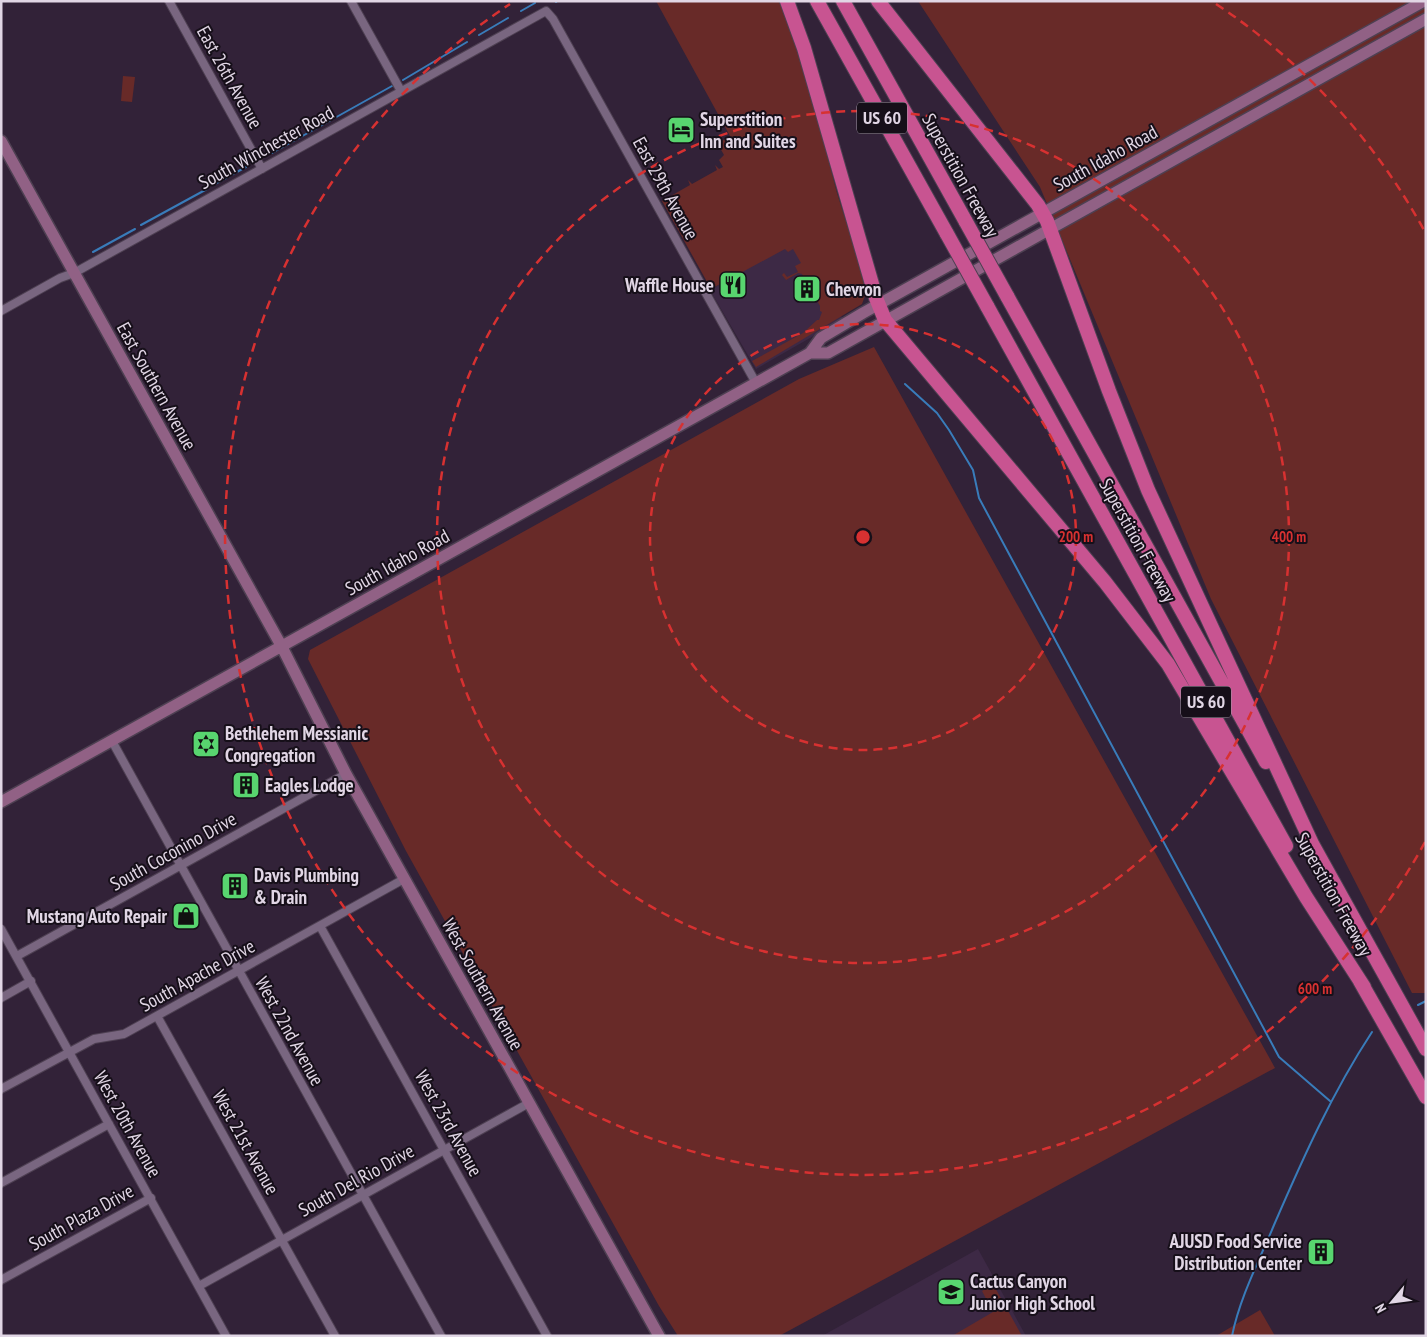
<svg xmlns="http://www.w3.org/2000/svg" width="1427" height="1337" font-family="'PT Sans Narrow',sans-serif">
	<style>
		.built { fill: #3d2945 }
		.green { fill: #682a28 }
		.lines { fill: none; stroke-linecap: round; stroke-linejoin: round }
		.stream { stroke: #397cba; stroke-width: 2 }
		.minor-casing { stroke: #4e4052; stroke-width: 10 }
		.secondary-casing { stroke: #4e4052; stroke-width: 14 }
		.motorway-casing { stroke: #4e4052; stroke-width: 16 }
		.minor { stroke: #796680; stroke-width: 8 }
		.secondary { stroke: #916185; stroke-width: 11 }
		.motorway { stroke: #c85491; stroke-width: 14 }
		.motorway-bridge-casing { stroke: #4e4052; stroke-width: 16; stroke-linecap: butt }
		.motorway-bridge { stroke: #c85491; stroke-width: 14 }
		.ring { fill: none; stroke: #d73131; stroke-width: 2.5; stroke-dasharray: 9 6 }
		.labels { text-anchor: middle; stroke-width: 4; stroke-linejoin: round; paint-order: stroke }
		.shield { fill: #160f19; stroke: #a49aa8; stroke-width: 1 }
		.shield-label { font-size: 18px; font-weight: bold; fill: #e1d6e5 }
		.street-label { font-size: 19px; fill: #e1d6e5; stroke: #160f19 }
		.poi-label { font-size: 19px; font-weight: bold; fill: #e1d6e5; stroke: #160f19; text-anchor: start }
		.centre { fill: #d73131; stroke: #160f19; stroke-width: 2.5 }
		.ring-label { font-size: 15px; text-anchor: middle; font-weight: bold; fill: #d73131; stroke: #160f19; stroke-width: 4; stroke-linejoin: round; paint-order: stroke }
	</style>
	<rect width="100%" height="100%" fill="#322238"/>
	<!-- built -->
	<path class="built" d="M796,240L843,319L756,369L710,290Z
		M978,1249L1026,1336H822Z"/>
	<!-- green -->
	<path class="green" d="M656,1H783L800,50L837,193L861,269L866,293L862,304L756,367L752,361L803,333L817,320H819L822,312L820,311V306L802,274L798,273L786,280L782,275L784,273L787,277L798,272L795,266L801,263L793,249L788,252L785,249L711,289L662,201L690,185L688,180L692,184L717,170L715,165L719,169L723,167L719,160L724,155L719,146L712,147L730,136Z
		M918,1H1426V993H1412L1211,599L1040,187Z
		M123,76L135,77L132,102L121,101Z
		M874,347L1275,1068L779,1336H678L659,1306L406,851L308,659L310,650L799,379Z
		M993,1284L1022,1336H952L993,1312L982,1291Z
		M1260,1310L1275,1336H1216Z"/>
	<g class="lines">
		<!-- stream -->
		<path class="stream" d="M556,2L557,1
			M521,11L535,3
			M479,35L508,18
			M403,80L467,42
			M272,153L392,86
			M213,185L246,167
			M141,225L207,189
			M93,252L135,229
			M905,384L937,413L949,430L973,470L979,498L1279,1057L1330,1101
			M1418,1005L1426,1001
			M1232,1336C1240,1297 1259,1261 1274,1225C1303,1158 1332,1093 1372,1032"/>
		<defs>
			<path id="minor" d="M169,1L262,169
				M351,1L401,91
				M1,311L60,278L74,273L546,11L553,19L756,383
				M112,741L441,1336
				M320,926L547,1336
				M1,929L226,1336
				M17,956L346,774
				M1,998L31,981
				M157,1016L335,1336
				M1,1089L94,1039L124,1034L404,879
				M1,1183L109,1124
				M1,1280L151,1198
				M199,1286L529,1103"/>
			<path id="secondary" d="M1,141L282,647L346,774L659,1336
				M810,353H828L1426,19
				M1,802L810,353L821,338L863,313L1424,1"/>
			<path id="motorway" d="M787,1L804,48L876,298L885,320L1105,582L1168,664L1306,897L1364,987
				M817,1L947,234
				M843,1L966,222
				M878,1L1038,205L1047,221L1109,391L1148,490L1314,848
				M1007,296L1266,762
				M987,306L1286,846
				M1311,842L1426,1049
				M1360,981L1426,1097"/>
		</defs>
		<!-- minor casing -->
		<use href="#minor" class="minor-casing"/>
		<!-- secondary casing -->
		<use href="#secondary" class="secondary-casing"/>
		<!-- motorway casing -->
		<use href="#motorway" class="motorway-casing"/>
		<!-- minor -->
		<use href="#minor" class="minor"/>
		<!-- secondary -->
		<use href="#secondary" class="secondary"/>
		<!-- motorway -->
		<use href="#motorway" class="motorway"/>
		<defs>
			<path id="motorway-bridge" d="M966,222L1007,296
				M947,234L987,306"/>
		</defs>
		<!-- motorway-bridge casing -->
		<use href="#motorway-bridge" class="motorway-bridge-casing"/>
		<!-- motorway-bridge -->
		<use href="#motorway-bridge" class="motorway-bridge"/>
	</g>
	<!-- distance rings -->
	<g class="ring">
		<circle cx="863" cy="537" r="213"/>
		<circle cx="863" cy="537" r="426"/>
		<path d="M1425 842A639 639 0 1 1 510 4M1216 4A639 639 0 0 1 1425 232"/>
	</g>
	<!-- icons -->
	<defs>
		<symbol id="hotel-square" viewBox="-11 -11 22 22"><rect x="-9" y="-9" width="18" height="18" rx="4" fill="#58d56f" stroke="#160f19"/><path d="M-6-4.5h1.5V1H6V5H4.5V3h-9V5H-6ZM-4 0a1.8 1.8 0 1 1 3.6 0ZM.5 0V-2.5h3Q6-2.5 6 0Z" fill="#111"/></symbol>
		<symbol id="restaurant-square" viewBox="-11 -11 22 22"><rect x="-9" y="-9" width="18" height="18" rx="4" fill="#58d56f" stroke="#160f19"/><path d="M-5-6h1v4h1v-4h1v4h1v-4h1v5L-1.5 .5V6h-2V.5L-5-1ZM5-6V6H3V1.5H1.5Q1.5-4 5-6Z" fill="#111"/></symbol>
		<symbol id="building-square" viewBox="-11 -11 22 22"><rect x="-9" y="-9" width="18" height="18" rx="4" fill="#58d56f" stroke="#160f19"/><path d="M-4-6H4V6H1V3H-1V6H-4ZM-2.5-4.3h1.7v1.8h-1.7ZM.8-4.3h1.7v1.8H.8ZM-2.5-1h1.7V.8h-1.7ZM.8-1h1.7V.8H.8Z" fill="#111"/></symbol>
		<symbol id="synagogue-square" viewBox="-11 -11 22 22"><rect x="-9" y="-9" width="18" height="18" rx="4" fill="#58d56f" stroke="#160f19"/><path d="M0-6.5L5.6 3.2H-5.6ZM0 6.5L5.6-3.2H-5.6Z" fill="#111"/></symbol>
		<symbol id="shop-square" viewBox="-11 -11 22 22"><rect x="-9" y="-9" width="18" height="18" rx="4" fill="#58d56f" stroke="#160f19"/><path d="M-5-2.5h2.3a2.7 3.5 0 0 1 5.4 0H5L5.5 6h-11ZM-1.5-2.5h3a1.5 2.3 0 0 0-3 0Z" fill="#111"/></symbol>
		<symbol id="school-square" viewBox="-11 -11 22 22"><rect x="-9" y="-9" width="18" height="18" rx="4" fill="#58d56f" stroke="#160f19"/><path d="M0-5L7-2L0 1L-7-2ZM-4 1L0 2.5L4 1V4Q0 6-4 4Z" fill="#111"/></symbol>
	</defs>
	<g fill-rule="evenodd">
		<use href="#hotel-square" x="665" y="114" width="32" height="32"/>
		<use href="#restaurant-square" x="717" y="269" width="32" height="32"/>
		<use href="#building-square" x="791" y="273" width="32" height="32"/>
		<use href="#synagogue-square" x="190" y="728" width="32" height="32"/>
		<use href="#building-square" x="230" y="769" width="32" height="32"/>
		<use href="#building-square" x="219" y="870" width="32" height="32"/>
		<use href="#shop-square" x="170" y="900" width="32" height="32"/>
		<use href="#building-square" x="1305" y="1236" width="32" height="32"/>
		<use href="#school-square" x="935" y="1276" width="32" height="32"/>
	</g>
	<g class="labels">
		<!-- shield labels -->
		<g class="shield">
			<rect x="857" y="102.5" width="50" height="31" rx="4"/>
			<rect x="1181" y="686.5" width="50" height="31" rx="4"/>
		</g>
		<g class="shield-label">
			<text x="882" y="124">US 60</text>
			<text x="1206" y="708">US 60</text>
		</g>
		<!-- street labels -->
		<g class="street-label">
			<text transform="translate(230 77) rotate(61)" y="7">East 26th Avenue</text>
			<text transform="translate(266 147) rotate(-29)" y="7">South Winchester Road</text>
			<text transform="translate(1105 158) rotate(-29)" y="7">South Idaho Road</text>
			<text transform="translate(961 175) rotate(61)" y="7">Superstition Freeway</text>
			<text transform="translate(666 188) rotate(61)" y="7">East 29th Avenue</text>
			<text transform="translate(157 386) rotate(61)" y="7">East Southern Avenue</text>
			<text transform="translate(1138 540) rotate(61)" y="7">Superstition Freeway</text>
			<text transform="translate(397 562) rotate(-29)" y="7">South Idaho Road</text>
			<text transform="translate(173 851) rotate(-29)" y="7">South Coconino Drive</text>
			<text transform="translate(1334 894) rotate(61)" y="7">Superstition Freeway</text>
			<text transform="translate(197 975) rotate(-29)" y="7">South Apache Drive</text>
			<text transform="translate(483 984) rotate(61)" y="7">West Southern Avenue</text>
			<text transform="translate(290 1031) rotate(61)" y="7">West 22nd Avenue</text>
			<text transform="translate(449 1123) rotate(61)" y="7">West 23rd Avenue</text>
			<text transform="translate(128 1124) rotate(61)" y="7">West 20th Avenue</text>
			<text transform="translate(246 1142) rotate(61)" y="7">West 21st Avenue</text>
			<text transform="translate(356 1180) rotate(-29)" y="7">South Del Rio Drive</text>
			<text transform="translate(81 1217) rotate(-29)" y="7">South Plaza Drive</text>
		</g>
		<!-- poi labels -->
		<g class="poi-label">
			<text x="700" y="126">Superstition<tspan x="700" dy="22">Inn and Suites</tspan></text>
			<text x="714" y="292" text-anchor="end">Waffle House</text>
			<text x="826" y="296">Chevron</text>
			<text x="225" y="740">Bethlehem Messianic<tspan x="225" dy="22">Congregation</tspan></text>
			<text x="265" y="792">Eagles Lodge</text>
			<text x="254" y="882">Davis Plumbing<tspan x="254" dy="22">&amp; Drain</tspan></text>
			<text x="167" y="923" text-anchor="end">Mustang Auto Repair</text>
			<text x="1302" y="1248" text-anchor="end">AJUSD Food Service<tspan x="1302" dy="22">Distribution Center</tspan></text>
			<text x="970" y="1288">Cactus Canyon<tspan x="970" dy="22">Junior High School</tspan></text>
		</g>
	</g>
	<circle cx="863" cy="537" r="8" class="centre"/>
	<g class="ring-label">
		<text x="1076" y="542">200 m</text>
		<text x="1289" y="542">400 m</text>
		<text x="1315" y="994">600 m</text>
	</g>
	<!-- border -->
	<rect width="1427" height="1337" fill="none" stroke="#e1d6e5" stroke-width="5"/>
	<!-- north arrow -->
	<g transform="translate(1392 1302) rotate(241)" stroke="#160f19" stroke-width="4" paint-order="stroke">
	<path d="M0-4L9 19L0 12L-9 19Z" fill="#e1d6e5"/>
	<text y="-8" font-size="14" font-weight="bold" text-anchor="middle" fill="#e1d6e5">N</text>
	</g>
</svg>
